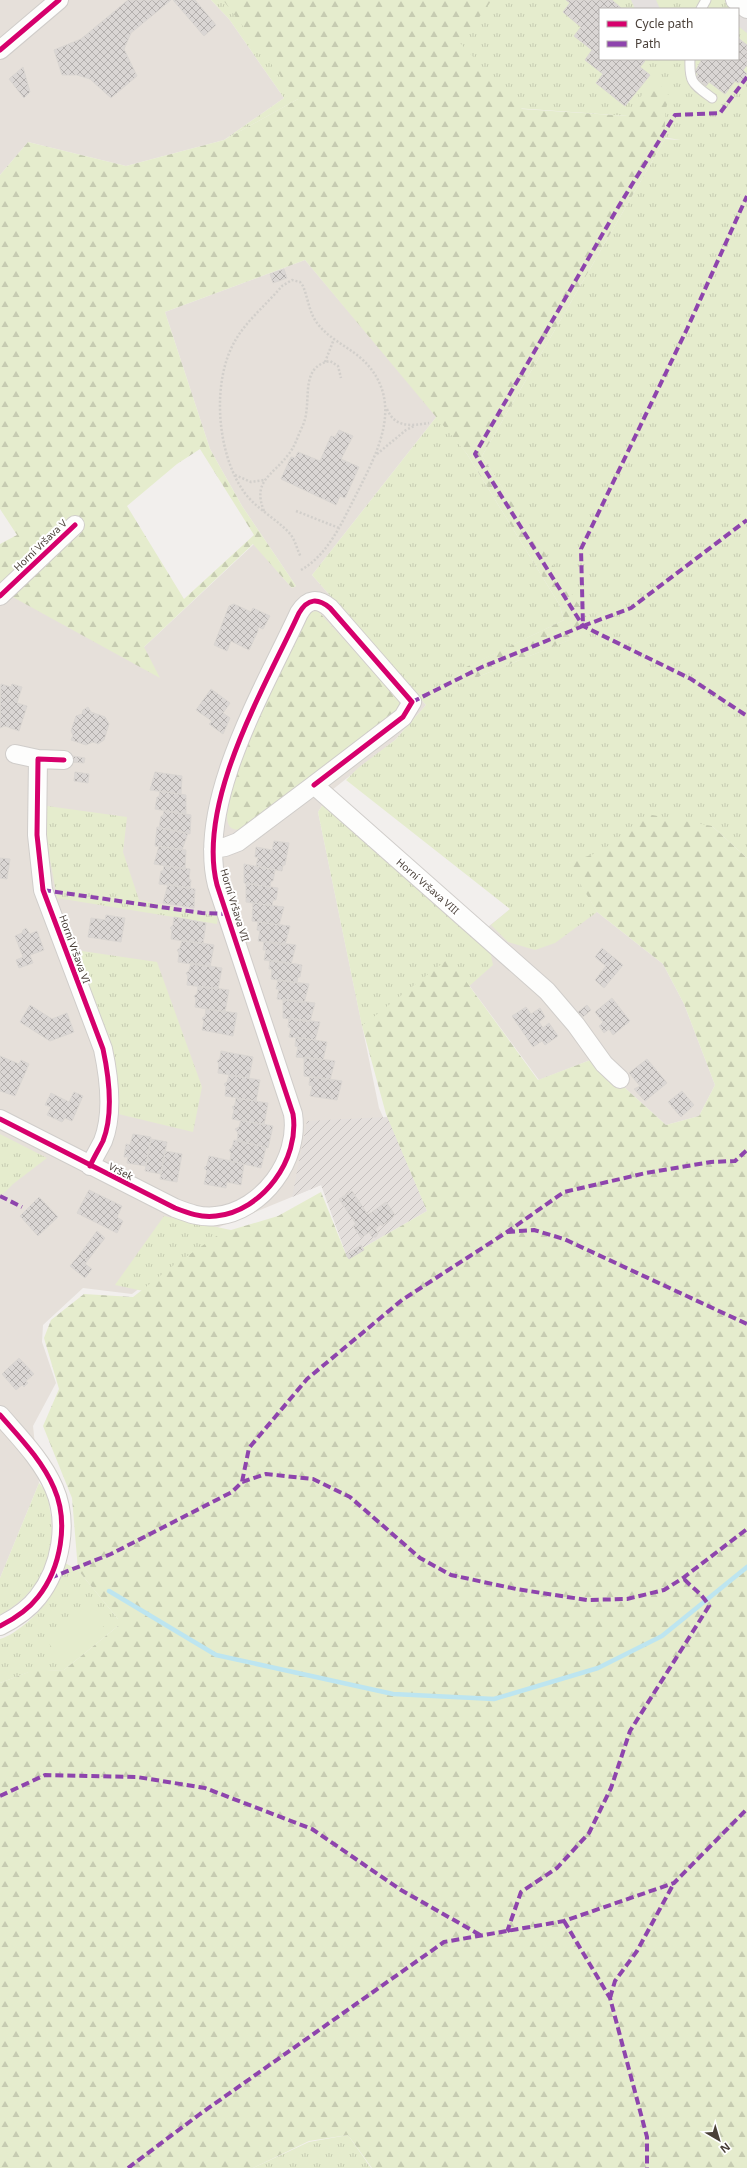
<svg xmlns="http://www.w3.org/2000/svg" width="747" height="2168" font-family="'Noto Sans',sans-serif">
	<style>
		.residential { fill: #e6e0da }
		.industrial { fill: url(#industrial-furrows) }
		.grass { fill: url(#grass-tufts) }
		.forest { fill: url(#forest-firs); fill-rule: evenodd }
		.pitch { fill: #e5eccd }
		.parking { fill: #e4e0de }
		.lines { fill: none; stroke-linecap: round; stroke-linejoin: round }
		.stream { stroke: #bde5f0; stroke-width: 4.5 }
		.building { fill: url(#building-cross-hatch); stroke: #dad6d2 }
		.lane-casing { stroke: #d0cdca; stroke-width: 11 }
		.street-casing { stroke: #d0cdca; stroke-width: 20 }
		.path { stroke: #d2cfcb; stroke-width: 2.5; stroke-dasharray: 2 2; stroke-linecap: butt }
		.lane { stroke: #fdfdfc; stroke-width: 9 }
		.street { stroke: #fdfdfc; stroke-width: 18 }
		.quiet { stroke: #8e44ad; stroke-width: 4; stroke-dasharray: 8 4; stroke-linecap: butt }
		.cycleway-casing { stroke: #fff; stroke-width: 8 }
		.cycleway { stroke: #d6006c; stroke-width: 5 }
		.labels { text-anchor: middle; stroke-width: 4; stroke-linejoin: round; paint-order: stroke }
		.street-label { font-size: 10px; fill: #493f38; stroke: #fff }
	</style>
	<defs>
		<pattern id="industrial-furrows" width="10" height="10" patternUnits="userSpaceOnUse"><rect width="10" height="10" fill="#e4dfdc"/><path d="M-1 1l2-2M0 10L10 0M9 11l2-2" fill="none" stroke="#c5c0be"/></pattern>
		<pattern id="grass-tufts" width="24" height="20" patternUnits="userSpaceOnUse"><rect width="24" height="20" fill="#e5eccd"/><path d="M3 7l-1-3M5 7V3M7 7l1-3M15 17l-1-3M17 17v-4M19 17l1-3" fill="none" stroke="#c6cbb1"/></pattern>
		<pattern id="forest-firs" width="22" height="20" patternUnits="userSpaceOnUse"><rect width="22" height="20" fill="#e5eccd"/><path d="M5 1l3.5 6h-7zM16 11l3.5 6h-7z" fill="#c6cbb1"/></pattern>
		<pattern id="building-cross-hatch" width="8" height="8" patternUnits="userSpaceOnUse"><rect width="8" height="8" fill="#dad6d4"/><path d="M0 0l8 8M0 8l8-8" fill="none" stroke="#b3afad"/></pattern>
	</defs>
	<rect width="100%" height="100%" fill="#f2efed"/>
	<!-- residential -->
	<path class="residential" d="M0,0H211L229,19L284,98L224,140L126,166L28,142L0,175Z
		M305,260L437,416L312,575L426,705L395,740L332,790L318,812L379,1108L425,1210L321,1185L219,1227L132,1294L83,1288L43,1325L42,1342L56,1383L33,1426L39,1483L0,1578V587L144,647L254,544L292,588L296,586L242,506L210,449L165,312Z
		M568,863L597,912L663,964L684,1004L715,1085L699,1116L666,1125L593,1059L539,1080L449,958Z"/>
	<!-- industrial -->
	<path class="industrial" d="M388,1117L427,1211L347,1257L321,1185L292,1197L307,1121Z"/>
	<!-- grass -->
	<path class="grass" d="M211,0H725L735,9H600V59H738V11L747,19V858L712,826L602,852L569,863L597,912L555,943L535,950L508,942L491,925L510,909L346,780L358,768L395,740L426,705L312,575L437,416L467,454L559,604L564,620L461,670L471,682L480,676L581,635L559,576L482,456L665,139L681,140L661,137L628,116L314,94L298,99L224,140L284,98L229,19Z
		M332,790L486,929L493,965L433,1018L412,991L362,1026L318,812Z
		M47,806L127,817L123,852L139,900L218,916L217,924L57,898L47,843Z
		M75,950L157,962L202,1087L193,1132L114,1113L111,1051Z
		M0,1134L47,1158L13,1184L0,1197Z
		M164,1216L231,1230L167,1296L115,1285Z
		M39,1483C50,1495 48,1500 51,1516C56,1558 38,1595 0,1615V1578Z
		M65,1563L78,1570L118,1619V1626L64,1670L29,1672L0,1683V1639C16,1635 44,1609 51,1595C57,1585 61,1574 65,1563Z
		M348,2135L371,2168H253L309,2142Z"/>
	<!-- forest -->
	<path class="forest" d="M223,0H492L460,43L522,109L628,116L654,77L669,96L665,113V139L482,456L593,627L582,635L480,676L471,683L460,670L564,620L559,604L467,454L305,260L165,312L210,449L242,506L296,586L292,588L253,544L144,647L160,678L0,590V544L17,535L0,509V175L28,142L126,166L224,140L298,99ZM200,449L254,535L184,599L127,506L177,464Z
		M318,611L399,700L400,707L395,715L241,830C230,830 227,826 227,815L237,767L301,626L310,612Z
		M647,814L712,826L747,858V2168H372L348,2135L309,2141L253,2168H0V1683L31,1671L64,1670L118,1626V1619L78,1570L72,1498L43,1426L59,1389L44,1338L51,1320L84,1294L133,1297L174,1265L221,1233L278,1216L321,1192L347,1257L427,1211L386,1114L362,1026L449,958L538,1080L593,1059L666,1125L699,1116L715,1085L684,1004L663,964L597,912L568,863L602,851Z"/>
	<!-- pitch -->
	<path class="pitch" d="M87,1602L91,1604L107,1623L69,1660L65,1661L46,1641L48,1637Z"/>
	<!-- parking -->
	<path class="parking" d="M631,0H656L660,9H635Z
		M738,11L747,19V33L738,26Z"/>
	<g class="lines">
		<!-- stream -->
		<path class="stream" d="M109,1591L216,1655L393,1694L494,1699L598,1668L662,1636L747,1567"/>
	</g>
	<!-- building -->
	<path class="building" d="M128,0H171L131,33L124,49L137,76L111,98L90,79L77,75H62L54,50L81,39Z
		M173,0H195L216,25L204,36Z
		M566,0H612L621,8L600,9V59H642L645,61L640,67L650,75L625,106L596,83L603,74L585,60L592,50L574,36L581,27L563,12L570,3Z
		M738,38L747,45V65L743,70L747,74L744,78L738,83L735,81L725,94L709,82L706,86L696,78L698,74L695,72L702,59H738Z
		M23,67L30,92L24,98L9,79Z
		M284,269L287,278L273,283L270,274Z
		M339,430L353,436L341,459L359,467L345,498L340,496L336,505L281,479L291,457L295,458L298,452L320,461L331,436L335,437Z
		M234,604L251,612L253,608L270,616L263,629L258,627V631L249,650L231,641L227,651L214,645L229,606Z
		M1,684L11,687L12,684L22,687L17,703L27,706L19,731L5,726L0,728Z
		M211,689L230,703L223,713L230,718L223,734L209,724L212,721L196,710Z
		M88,707L91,712L105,717L109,724L104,740L98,744L93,742L86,745L71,740L73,735L71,731L76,716L82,714L83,710Z
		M73,756L85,758L84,763L72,762Z
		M75,772L89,774L88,783L74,781Z
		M155,772L182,776L181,794L150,790Z
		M160,791L186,795V814L155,809L157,797H159Z
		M164,811L191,815L190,834L159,828L161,816H163Z
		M157,827L188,833L182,850L155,846Z
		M274,841L289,843L285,865H283L282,871L256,866L258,857H255L256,847L272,850Z
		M159,846L186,850L185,869L154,864Z
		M0,858L10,859L7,879L0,878Z
		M244,864L275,870L273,881H271L270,887L244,883Z
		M164,866L190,869L189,879L191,880L190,888L159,884L161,871H163Z
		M246,883L278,888L276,900H273L272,906L246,902Z
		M168,884L195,889L194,908L163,903Z
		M253,903L284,907L279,925L252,921Z
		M106,915L125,918L121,942L88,937L91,918L105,920Z
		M174,917L206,923L203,944L171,939L172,930L170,928L173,925Z
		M258,922L290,926L285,945L258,941L260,931L257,930Z
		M26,928L30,934L37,931L44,950L30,955L33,963L19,968L16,960L23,957L15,936L22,933L23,930Z
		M182,940L214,945L210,967L178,962L179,953L177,950L180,948Z
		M264,941L296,945L291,964L264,960L266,950H263Z
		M602,948L623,965L604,988L595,980L606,966L595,957Z
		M270,960L302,965L300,977H298L297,983L271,979L272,969H269Z
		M191,963L222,968L218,989L187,985L188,976L186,973L189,971Z
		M278,980L309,984L304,1003L277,999L279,989H276Z
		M198,986L229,990L225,1012L195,1007L196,999L194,996L197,994Z
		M612,998L630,1021L613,1035L609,1029L604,1033L599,1026L603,1022L595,1012Z
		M283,999L315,1003L310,1022L283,1018Z
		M30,1005L52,1019L67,1013L74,1032L50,1041L20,1022Z
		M587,1005L591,1010L583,1017L578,1012Z
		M526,1007L531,1014L540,1008L545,1017L539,1022L543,1028L549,1023L558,1036L545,1045L542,1041L533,1047L512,1016Z
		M206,1009L237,1013L233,1036L202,1030L204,1022L202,1018L205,1016Z
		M289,1018L320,1022L315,1040L289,1037L291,1028L288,1027Z
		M296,1037L327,1042L323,1060L296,1057L298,1047L295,1046Z
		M221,1051L253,1057L249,1078L218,1073L219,1064L217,1061L220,1059Z
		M0,1056L19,1064L21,1060L29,1064L15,1096L0,1091Z
		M304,1057L335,1061L330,1080L304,1076Z
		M647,1059L667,1083L645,1101L634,1089L640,1086L629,1073Z
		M229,1075L260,1080L256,1101L225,1096L226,1087L224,1084L227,1082Z
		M310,1076L342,1081L337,1100L310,1096L312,1086L309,1085Z
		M682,1091L694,1105L681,1117L668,1102Z
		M74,1092L83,1096L72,1121L65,1118L62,1122L47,1115L51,1107L45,1105L51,1093L69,1102Z
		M236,1098L268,1103L264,1125L232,1119L234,1110L232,1107L235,1105Z
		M241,1120L273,1126L268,1148L237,1141L238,1133L235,1129L239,1127Z
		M133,1134L151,1137L146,1166L127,1163L128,1157H124L126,1144L130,1145Z
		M151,1139L167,1142L161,1174L145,1171Z
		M234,1140L266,1147L261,1168L230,1161L231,1153L229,1150L232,1148Z
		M165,1151L182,1154L177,1182L160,1179Z
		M209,1156L244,1164L241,1185L227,1182L226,1188L204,1184L207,1171L204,1168L207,1165Z
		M89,1190L122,1206L117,1217L123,1221L117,1233L77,1213Z
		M352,1191L368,1215L386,1202L395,1215L382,1226L381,1224L375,1229L378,1233L376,1237H372L369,1232L361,1238L353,1226L356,1224L339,1199Z
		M39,1197L58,1217L38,1236L20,1216Z
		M97,1231L105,1238L88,1260L80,1254Z
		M361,1245L364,1250L349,1259L346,1255Z
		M80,1254L88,1260L85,1264L92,1269L85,1278L70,1266Z
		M19,1358L34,1374L26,1381L28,1383L24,1387L22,1385L16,1390L2,1374Z"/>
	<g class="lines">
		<defs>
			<path id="lane" d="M701,9L706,0
				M690,59C689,83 693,84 712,98"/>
			<path id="street" d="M735,0L747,9
				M0,50L59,0
				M0,596L75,525
				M15,754L38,759
				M64,760L38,759L37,835L43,890L103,1049C109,1077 114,1113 103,1141C99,1149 94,1157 90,1166
				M213,849L225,847L238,842L314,785L547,991L576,1025L604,1064L620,1079
				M0,1119L175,1208C188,1213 201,1218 216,1216C263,1211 300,1159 293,1114L217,885C196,802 265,687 299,613C308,598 318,598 330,608L412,702L403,717L314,785
				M0,1415C19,1437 42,1460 54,1488C69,1522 61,1568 38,1597C28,1610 14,1619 0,1626"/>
		</defs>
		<!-- lane casing -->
		<use href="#lane" class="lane-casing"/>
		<!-- street casing -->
		<use href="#street" class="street-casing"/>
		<!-- path -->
		<path class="path" d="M325,362L334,339
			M387,409C395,428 411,426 429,423
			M377,454L406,430L414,426
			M235,475L251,482L264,480
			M264,511C252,481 272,476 288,455C295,447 298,435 303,425C313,402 298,367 330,361L338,366L341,378
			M296,511L339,528
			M301,570C329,554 342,522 356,495C378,451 406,401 362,359C347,346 329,339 317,323C309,312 308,298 303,286L300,282L292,280L282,286C267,304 246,321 235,341C211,382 217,454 244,492C257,510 279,520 291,535C296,542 297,550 301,557"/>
		<!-- lane -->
		<use href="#lane" class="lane"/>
		<!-- street -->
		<use href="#street" class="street"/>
		<!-- quiet -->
		<path class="quiet" d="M747,77L720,113L675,115L620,204L475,454L583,626L691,679L747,716
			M583,626L631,608L747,520
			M412,702L482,667L583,626L581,549L687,329L747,196
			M43,890L202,913L227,914
			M0,1196L22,1207
			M507,1232L534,1230L564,1239L747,1324
			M242,1482L266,1474L313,1479L350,1497L420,1558L451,1575L516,1589L587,1600L627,1599L664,1590L683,1578L747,1529
			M50,1578L111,1554L232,1492L242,1482L249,1448L307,1379L402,1300L507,1232L564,1192L646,1173L711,1162L735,1161L747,1150
			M0,1796L45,1775L137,1777L205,1788L312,1829L401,1890L482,1936
			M564,1921L610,1998L647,2137V2168
			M510,1932L508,1929L521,1892L557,1868L589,1833L611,1788L630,1731L709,1606C701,1592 694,1590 683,1578
			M610,1998L615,1981L637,1951L674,1883
			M128,2168L200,2114L444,1942L564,1921L674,1883L747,1809"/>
		<defs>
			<path id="cycleway" d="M0,50L59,0
				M0,596L75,525
				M64,760L38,759L37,835L43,890L103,1049C109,1077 114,1113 103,1141C99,1149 94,1157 90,1166
				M0,1119L175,1208C188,1213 201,1218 216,1216C263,1211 300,1159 293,1114L217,885C196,802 265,687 299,613C308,598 318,598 330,608L412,702L403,717L314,785
				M0,1415C19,1437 42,1460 54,1488C69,1522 61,1568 38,1597C28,1610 14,1619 0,1626"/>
		</defs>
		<!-- cycleway casing -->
		<use href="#cycleway" class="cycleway-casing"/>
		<!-- cycleway -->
		<use href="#cycleway" class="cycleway"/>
	</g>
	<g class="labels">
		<!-- street labels -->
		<g class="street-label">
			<text transform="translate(40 545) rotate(-44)" y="4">Horní Vršava V</text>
			<text transform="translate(428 886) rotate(41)" y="4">Horní Vršava VIII</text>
			<text transform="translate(235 905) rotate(73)" y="4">Horní Vršava VII</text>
			<text transform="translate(75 949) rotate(70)" y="4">Horní Vršava VI</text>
			<text transform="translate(121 1171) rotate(27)" y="4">Vršek</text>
		</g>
	</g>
	<!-- legend -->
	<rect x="599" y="8" width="140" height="52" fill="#ffffff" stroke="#b6b2af"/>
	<rect x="607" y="21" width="20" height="6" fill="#d6006c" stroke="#b6b2af"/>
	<text x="635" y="28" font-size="12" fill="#493f38">Cycle path</text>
	<rect x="607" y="41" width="20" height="6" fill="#8e44ad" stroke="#b6b2af"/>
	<text x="635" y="48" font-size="12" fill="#493f38">Path</text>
	<!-- north arrow -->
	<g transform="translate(719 2140) rotate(142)" stroke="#ffffff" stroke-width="3" paint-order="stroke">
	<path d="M0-3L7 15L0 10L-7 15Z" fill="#493f38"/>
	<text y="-6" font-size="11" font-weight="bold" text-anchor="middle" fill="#493f38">N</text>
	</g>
</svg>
